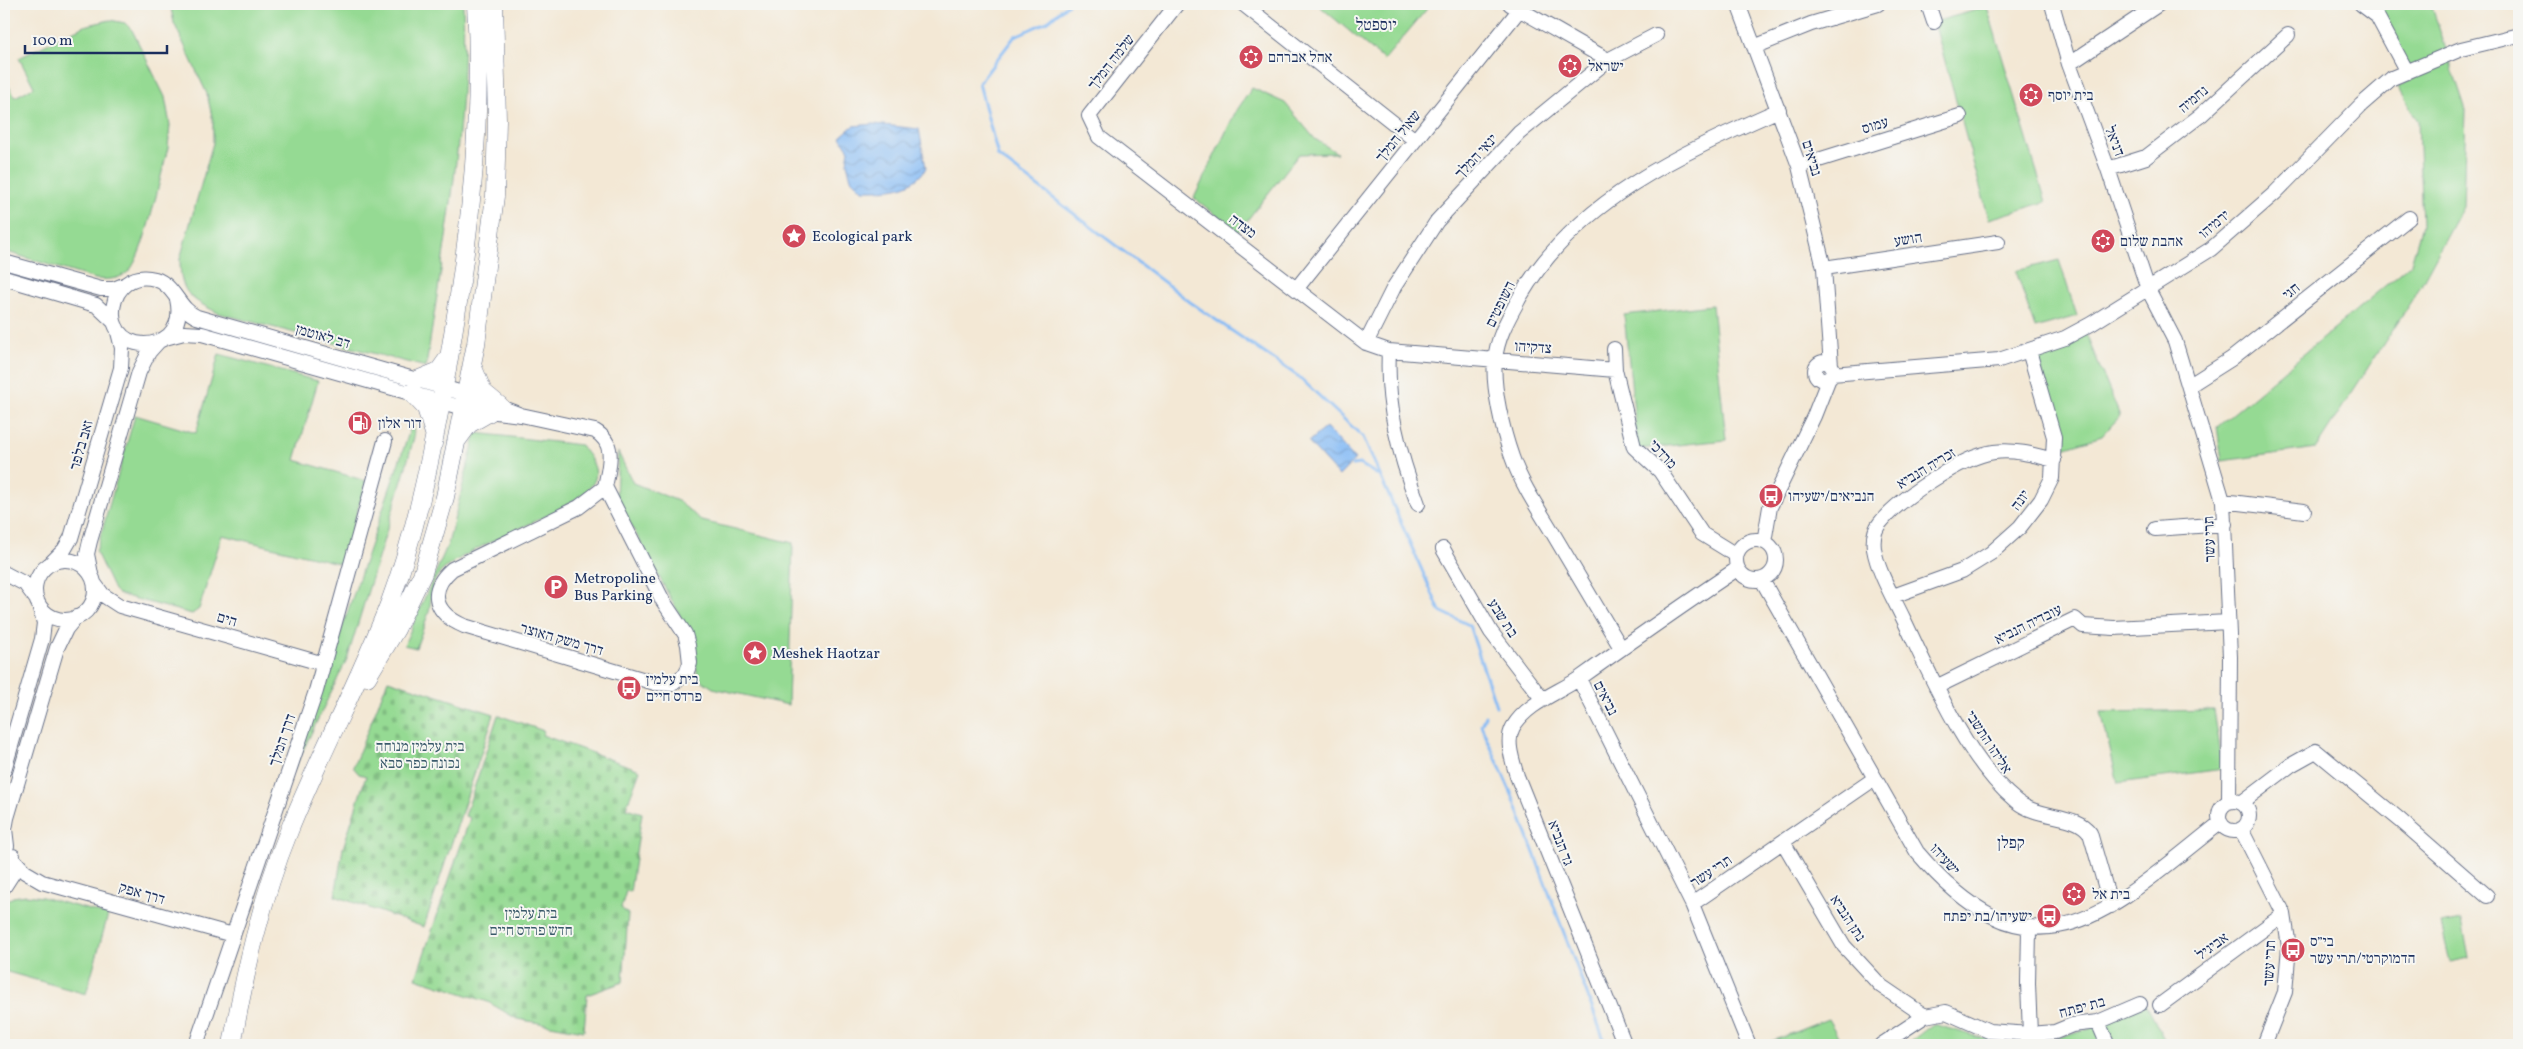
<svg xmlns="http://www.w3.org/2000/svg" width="2523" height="1049" font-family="Vollkorn,'Frank Ruhl Libre',serif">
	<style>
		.green { fill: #95da93; stroke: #588478 }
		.cemetery { fill: url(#cemetery-stones); stroke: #588478 }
		.water { fill: url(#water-waves); stroke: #5075aa }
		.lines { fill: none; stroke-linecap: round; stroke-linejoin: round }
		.stream { stroke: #86bbf5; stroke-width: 3 }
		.minor-casing { stroke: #677088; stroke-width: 16 }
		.major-casing { stroke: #677088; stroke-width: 19 }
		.minor { stroke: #fff; stroke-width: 14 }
		.major { stroke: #fff; stroke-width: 18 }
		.labels { text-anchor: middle; stroke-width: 4; stroke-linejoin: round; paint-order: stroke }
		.poi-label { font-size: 15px; fill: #1b2f5e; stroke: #f6f6f2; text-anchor: start }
		.street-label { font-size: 15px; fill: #1b2f5e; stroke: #f6f6f2 }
		.park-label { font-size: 15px; fill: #3a5a6b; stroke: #f6f6f2 }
		.neighbourhood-label { font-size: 16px; fill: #1b2f5e; stroke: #f6f6f2 }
	</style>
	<defs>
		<pattern id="cemetery-stones" width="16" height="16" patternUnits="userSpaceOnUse" patternTransform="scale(1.25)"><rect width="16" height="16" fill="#95da93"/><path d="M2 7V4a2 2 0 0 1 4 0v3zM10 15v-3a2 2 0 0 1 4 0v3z" fill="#80bb81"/></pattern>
		<pattern id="water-waves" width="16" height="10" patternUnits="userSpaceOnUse" patternTransform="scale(1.25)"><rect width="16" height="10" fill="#86bbf5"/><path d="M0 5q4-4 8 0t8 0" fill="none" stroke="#6d98ca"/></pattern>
	</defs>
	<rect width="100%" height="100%" fill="#f6f6f2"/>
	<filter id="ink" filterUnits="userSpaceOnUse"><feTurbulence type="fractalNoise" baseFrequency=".02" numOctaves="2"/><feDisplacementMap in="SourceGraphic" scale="10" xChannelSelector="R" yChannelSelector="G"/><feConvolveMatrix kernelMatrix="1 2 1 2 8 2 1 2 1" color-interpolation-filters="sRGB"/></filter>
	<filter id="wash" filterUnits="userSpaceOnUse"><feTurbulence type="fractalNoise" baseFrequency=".0096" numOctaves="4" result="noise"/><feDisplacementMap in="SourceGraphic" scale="20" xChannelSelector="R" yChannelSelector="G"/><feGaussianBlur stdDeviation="1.12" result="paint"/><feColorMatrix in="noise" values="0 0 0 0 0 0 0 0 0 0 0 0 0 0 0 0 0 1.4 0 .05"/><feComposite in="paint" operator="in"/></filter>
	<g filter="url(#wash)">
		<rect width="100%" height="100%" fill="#f3e8d5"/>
		<!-- green -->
		<path class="green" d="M170,4H463C468,126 444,246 426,367L218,313C189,298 180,293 180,259L213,143V121L207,94L174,23Z
			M1317,4H1431L1384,60Z
			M2365,4H2431L2466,110L2463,207L2417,292L2316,448L2222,461L2217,427L2411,264L2422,225L2418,121L2398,87L2415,77Z
			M1987,7L2046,202L1989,219L1934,22Z
			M110,20L125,23L132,30L165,97L170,125L168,148C161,173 144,258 128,272C118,280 106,280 95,279L4,251V78L15,97L34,87L19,58L84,26Z
			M1252,88L1285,103L1315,139L1337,153L1299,154L1238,232L1194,198L1235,113Z
			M2059,260L2077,316L2035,328L2016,271Z
			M1712,305L1726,440L1638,449L1624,315Z
			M2086,334L2120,416L2102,436L2063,448L2061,433L2037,355Z
			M219,354L318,381L295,460L366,481L342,564L222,535L199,609L192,614L118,594L114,590L96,552L135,415L196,433Z
			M413,421L414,437L404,474L347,659L293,771Z
			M476,433L581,445C587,454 599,467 595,479C585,510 470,542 440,573C429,584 432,598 429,612C425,624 420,636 416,648L404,645L448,544Z
			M618,452L633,483L678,501L702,521L793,543L788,705L713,688L698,678L692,638L616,497Z
			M2214,710L2223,769L2118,783L2101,712Z
			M26,895L42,897L108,915L86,994L4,971V902L13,897Z
			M2462,920L2469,958L2450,962L2441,924Z
			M2146,1004L2167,1045H1906L1933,1024L1992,1041L2039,1044L2095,1026Z
			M1828,1019L1842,1043L1838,1045H1762Z"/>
		<!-- cemetery -->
		<path class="cemetery" d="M388,680L494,714L424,927L335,896L343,848L366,776L359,774L353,767Z
			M498,715L544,731L542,735L640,770L626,808L642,813L630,892L626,891L621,908L628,914L623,982L587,995L584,1031L517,1019L488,1002L416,978L470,818L465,816Z"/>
		<!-- water -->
		<path class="water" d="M874,124L919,129L926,168C912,191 887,190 862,190L851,179L847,163L849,150L840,137L853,126Z
			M1326,427L1355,459L1339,476L1308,442Z"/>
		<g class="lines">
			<!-- stream -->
			<path class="stream" d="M1068,4L1047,22L1015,36L979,83L998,156L1190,302L1299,377L1363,437L1440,611L1469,625L1496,706
				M1352,465L1360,464L1378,475
				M1485,716L1481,725L1513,797L1606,1045"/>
		</g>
	</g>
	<g filter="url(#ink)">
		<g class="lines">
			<defs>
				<path id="minor" d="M1177,4L1089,116L1099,137L1366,343L1389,351L1615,370
					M1243,4L1415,140
					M1510,4L1608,60
					M1738,4L1799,166L1824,268L1831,366
					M1928,4L1934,22
					M2052,4L2069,64L2108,169L2148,289L2175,341L2223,501L2230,657L2229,802
					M2361,4L2377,16L2407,72
					M1754,47L1811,24L1878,4
					M2069,64L2159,4
					M1799,166L1960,116
					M2108,169L2146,157L2201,115L2288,35
					M4,262L101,289H114L126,284
					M1824,268L1998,242
					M4,278L96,305L114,322
					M1297,288L1524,4
					M177,299C180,312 179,325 169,335C162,341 153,344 144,344C95,342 108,266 155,279C175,285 178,309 197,317L466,394L521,415
					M165,338L184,333L202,334L463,408L521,415L595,431C617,444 609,466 605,487
					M1366,343L1394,287L1437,221L1519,133L1608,60L1656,35
					M1614,349L1615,370L1634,447L1660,471L1702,534L1736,555
					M1389,351C1386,405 1399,454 1418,504
					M1815 371a9 9 0 1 1 18 0a9 9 0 1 1-18 0Z
					M1832,374L1999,360L2065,338L2091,324L2211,249L2275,193L2361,105L2392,78L2461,49L2519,35
					M2190,385L2231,359L2409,218
					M2054,460C2035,455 2014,449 1994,452C1963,456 1899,499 1880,523C1874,530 1873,540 1874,549C1878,572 1893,597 1903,618C1931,676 1966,760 2016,801C2039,820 2075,812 2090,833L2111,906
					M605,487L663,601L685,634L688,645L690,663L686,674L672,684L655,683L464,626C436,614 426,592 452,569L579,507Z
					M2223,501L2304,511
					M2155,529L2225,524
					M1736 560a20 20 0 1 1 40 0a20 20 0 1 1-40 0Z
					M1764,542L1770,507L1814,416L1829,378
					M1443,549L1491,632L1543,700
					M35 590a30 30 0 1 1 60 0a30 30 0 1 1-60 0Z
					M50,564L64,550L71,538L121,368L122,348L117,328
					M4,573L25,584L37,600
					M91,574L87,554L90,541L139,372L149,352L158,342
					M1762,580L1917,852C2036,992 2108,911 2220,823
					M94,583L103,595L120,606L324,664
					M1893,596L1962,571L1991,553L2020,527L2041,500L2052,478L2054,437L2029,351
					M1621,648C1597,608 1574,569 1551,530C1537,507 1521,483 1512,457C1503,432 1492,386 1495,360C1497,337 1509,317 1520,297C1575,201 1681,153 1779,110
					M1579,679L1692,904L1749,1045
					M1936,687L2075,619L2083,626L2114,628L2228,622
					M4,770L42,639L44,623L39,605
					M2219 816a15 15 0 1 1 30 0a15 15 0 1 1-30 0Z
					M2241,803L2291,765L2316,751L2400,820L2487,896
					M2241,829L2284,914L2289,947L2285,992L2264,1045
					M1783,842L1844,946L1881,986L1925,1016
					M7,846L5,829L7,818L57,648L66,629L76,617
					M13,859L25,872L42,882L233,935
					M4,887L13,873V856
					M1692,904L1874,779
					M2029,929L2028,983L2030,1034
					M2160,1005L2284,914
					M2098,1022L2108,1045
					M196,1045L316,691L385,441
					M1625,1045L1517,776C1513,762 1505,741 1513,727C1527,703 1558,693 1580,678C1632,641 1684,604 1737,569
					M1881,1045L1925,1016L1946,1012L1989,1031L2030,1034L2055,1032L2072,1025L2098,1022L2140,1004"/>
				<path id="major" d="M472,365L483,392L500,406
					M417,380L439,371L449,357
					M412,393L426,408L434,433
					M458,439L469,424L490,412
					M367,677L396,629L423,573L445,497L476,344L495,196L497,120L494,4
					M232,1045C245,972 261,900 289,831C320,754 360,680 390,602C415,535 430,462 443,392C466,265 484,133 476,4"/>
			</defs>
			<!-- minor casing -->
			<use href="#minor" class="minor-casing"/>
			<!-- major casing -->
			<use href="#major" class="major-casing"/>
			<!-- minor -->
			<use href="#minor" class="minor"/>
			<!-- major -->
			<use href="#major" class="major"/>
		</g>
	</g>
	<!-- icons -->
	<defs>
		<symbol id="synagogue-disc" viewBox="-11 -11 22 22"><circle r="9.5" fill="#d1495b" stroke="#f6f6f2"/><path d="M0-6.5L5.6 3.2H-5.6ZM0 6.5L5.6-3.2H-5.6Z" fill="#fff"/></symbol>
		<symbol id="sight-disc" viewBox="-11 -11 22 22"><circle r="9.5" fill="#d1495b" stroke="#f6f6f2"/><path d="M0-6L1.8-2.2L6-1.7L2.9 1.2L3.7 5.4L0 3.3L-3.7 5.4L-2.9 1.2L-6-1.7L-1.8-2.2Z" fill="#fff"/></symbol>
		<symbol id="fuel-disc" viewBox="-11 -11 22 22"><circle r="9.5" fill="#d1495b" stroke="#f6f6f2"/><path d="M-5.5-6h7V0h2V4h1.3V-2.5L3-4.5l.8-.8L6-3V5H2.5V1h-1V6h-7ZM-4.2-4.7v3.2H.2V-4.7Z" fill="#fff"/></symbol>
		<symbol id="bus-disc" viewBox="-11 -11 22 22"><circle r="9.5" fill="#d1495b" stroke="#f6f6f2"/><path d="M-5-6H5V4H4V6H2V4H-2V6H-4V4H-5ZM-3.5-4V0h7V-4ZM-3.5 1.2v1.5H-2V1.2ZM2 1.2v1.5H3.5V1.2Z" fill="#fff"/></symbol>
		<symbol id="parking-disc" viewBox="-11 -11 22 22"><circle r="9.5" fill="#d1495b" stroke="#f6f6f2"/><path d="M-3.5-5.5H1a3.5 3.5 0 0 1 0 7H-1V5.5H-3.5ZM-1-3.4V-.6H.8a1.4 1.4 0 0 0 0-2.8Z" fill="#fff"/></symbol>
	</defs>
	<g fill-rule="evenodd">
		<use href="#synagogue-disc" x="1237" y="43" width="28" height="28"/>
		<use href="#synagogue-disc" x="1556" y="52" width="28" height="28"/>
		<use href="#synagogue-disc" x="2017" y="81" width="28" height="28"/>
		<use href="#sight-disc" x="780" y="222" width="28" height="28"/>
		<use href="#synagogue-disc" x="2089" y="227" width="28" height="28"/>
		<use href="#fuel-disc" x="346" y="409" width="28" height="28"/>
		<use href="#bus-disc" x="1757" y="482" width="28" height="28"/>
		<use href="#parking-disc" x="542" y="573" width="28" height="28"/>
		<use href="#sight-disc" x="741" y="639" width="28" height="28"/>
		<use href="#bus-disc" x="615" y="674" width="28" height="28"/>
		<use href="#synagogue-disc" x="2060" y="880" width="28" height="28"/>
		<use href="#bus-disc" x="2035" y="902" width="28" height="28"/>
		<use href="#bus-disc" x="2279" y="936" width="28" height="28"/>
	</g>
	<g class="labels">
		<!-- poi labels -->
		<g class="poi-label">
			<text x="1268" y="62">אהל אברהם</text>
			<text x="1588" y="71">ישראל</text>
			<text x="2048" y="100">בית יוסף</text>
			<text x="812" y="241">Ecological park</text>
			<text x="2120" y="246">אהבת שלום</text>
			<text x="378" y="428">דור אלון</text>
			<text x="1788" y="501">הנביאים/ישעיהו</text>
			<text x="574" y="583">Metropoline<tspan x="574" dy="17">Bus Parking</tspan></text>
			<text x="772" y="658">Meshek Haotzar</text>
			<text x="646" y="684">בית עלמין<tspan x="646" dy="17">פרדס חיים</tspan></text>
			<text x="2092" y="899">בית אל</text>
			<text x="2032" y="921" text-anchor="end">ישעיהו/בת יפתח</text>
			<text x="2310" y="946">בי״ס<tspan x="2310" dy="17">הדמוקרטי/תרי עשר</tspan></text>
		</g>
		<!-- street labels -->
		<g class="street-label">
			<text transform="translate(1111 62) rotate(-52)" y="5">שלמה המלך</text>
			<text transform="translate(2193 99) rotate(-40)" y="5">נחמיה</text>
			<text transform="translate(1875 125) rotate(-17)" y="5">עמוס</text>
			<text transform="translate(1398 136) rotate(-51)" y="5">שאול המלך</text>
			<text transform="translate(2115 141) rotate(69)" y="5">דניאל</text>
			<text transform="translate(1476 156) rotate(-47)" y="5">ינאי המלך</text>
			<text transform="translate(1812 158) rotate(73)" y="5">נביאים</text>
			<text transform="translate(2214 224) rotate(-40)" y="5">ירמיהו</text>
			<text transform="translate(1243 226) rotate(37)" y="5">מצדה</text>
			<text transform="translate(1908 239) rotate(-9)" y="5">הושע</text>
			<text transform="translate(2291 291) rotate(-39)" y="5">חגי</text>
			<text transform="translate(1500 304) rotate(-64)" y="5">השופטים</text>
			<text transform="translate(323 336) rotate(16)" y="5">דב לאוטמן</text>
			<text transform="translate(1533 347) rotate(4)" y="5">צדקיהו</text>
			<text transform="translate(81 445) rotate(-74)" y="5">זאב בלפר</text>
			<text transform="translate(1663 454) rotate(47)" y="5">מרדכי</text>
			<text transform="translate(1926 468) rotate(-31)" y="5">זכריה הנביא</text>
			<text transform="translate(2020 500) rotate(-53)" y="5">יונה</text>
			<text transform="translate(2209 539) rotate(-92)" y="5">תרי עשר</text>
			<text transform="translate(1503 618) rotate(57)" y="5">בת שבע</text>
			<text transform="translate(227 619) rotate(16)" y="5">הים</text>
			<text transform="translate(2028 624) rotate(-26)" y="5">עובדיה הנביא</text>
			<text transform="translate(562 639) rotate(16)" y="5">דרך משק האוצר</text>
			<text transform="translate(1606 698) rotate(63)" y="5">נביאים</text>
			<text transform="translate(282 740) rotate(-71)" y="5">דרך המלך</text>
			<text transform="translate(1989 742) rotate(57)" y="5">אליהו התשבי</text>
			<text transform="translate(1561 843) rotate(69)" y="5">גד הנביא</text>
			<text transform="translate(1945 859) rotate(48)" y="5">ישעיהו</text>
			<text transform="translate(1711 871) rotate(-34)" y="5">תרי עשר</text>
			<text transform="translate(142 893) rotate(16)" y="5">דרך אפק</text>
			<text transform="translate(1848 918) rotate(57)" y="5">נתן הנביא</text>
			<text transform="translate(2212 946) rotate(-36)" y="5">אביגיל</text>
			<text transform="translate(2269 963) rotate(-87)" y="5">תרי עשר</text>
			<text transform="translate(2082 1007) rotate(-15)" y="5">בת יפתח</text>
		</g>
		<!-- park labels -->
		<g class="park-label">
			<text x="420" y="751">בית עלמין מנוחה<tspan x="420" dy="17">נכונה כפר סבא</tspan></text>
			<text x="531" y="918">בית עלמין<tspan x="531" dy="17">חדש פרדס חיים</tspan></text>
		</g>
		<!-- neighbourhood labels -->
		<g class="neighbourhood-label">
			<text x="1376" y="30">יוספטל</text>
			<text x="2011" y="848">קפלן</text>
		</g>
	</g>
	<!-- margin -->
	<rect width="2523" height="1049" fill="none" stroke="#f6f6f2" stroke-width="20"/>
	<!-- scale -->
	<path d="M25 45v8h142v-8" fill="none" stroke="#1b2f5e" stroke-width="2.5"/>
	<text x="32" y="45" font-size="15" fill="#1b2f5e" stroke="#f6f6f2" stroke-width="4" paint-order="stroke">100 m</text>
</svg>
